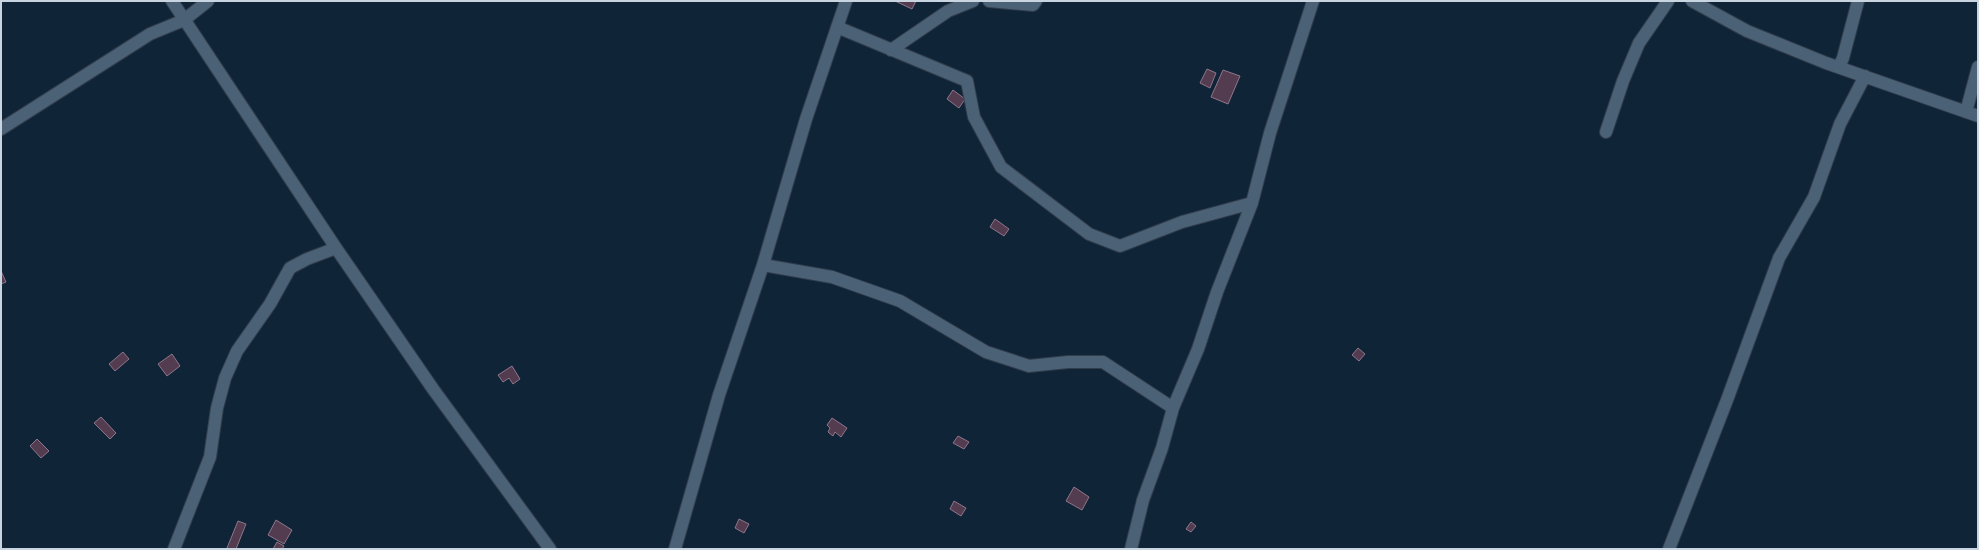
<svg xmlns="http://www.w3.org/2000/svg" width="1979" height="550" font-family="Ubuntu,sans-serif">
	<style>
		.building { fill: #533c4f; stroke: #90768a }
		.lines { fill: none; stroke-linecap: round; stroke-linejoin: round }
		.street-casing { stroke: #303d4c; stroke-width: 14 }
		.street { stroke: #4b6176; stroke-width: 12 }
	</style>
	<rect width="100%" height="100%" fill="#102437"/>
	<!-- building -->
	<path class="building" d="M895,1H916L912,9Z
		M1207,69L1216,73L1210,88L1200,83Z
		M1223,70L1240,76L1228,104L1211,97Z
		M953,90L965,99L959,108L947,99Z
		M995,219L1009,229L1004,236L990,227Z
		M1,271L6,282L1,284Z
		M1358,348L1365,354L1359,361L1352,355Z
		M123,352L129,359L115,371L109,364Z
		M172,354L180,366L167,376L158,364Z
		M512,366L520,379L513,384L509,378L503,382L498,375Z
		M101,417L116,433L110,439L94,423Z
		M832,418L847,428L841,437L835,432L833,436L828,432L830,428L827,425Z
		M958,436L969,442L964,449L953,443Z
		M37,439L49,451L41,458L30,446Z
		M1074,487L1089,497L1082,510L1066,501Z
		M954,501L966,508L961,516L950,509Z
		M739,519L749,524L744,533L735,528Z
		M276,520L292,530L284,544L268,535Z
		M238,521L246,524L236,549H229L227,548Z
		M1191,522L1196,526L1191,532L1186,529Z
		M277,542L284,546L282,549H273Z"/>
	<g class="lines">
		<defs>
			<path id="street" d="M172,1L336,248L433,389L550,549
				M989,1L1033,5L1036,1
				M1692,1L1747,31L1826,63L1978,116
				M837,27L967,81L974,117L1001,167L1089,234L1120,246L1182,222L1252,203
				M891,50L948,11L973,1
				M1839,67L1843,58L1858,1
				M1966,112L1978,67
				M1,129L150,34L184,20L208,1
				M1606,132L1623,81L1639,43L1668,1
				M763,265L832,277L900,301L986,352L1029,366L1068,362H1103L1173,408
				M174,549L210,457L217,408L225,378L237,351L270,304L290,268L307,259L336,248
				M675,549L719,395L763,265L806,119L846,1
				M1131,549L1143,500L1162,448L1173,408L1198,349L1217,292L1252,203L1270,133L1313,1
				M1669,549L1727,400L1779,258L1814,197L1840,124L1865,76"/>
		</defs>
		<!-- street casing -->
		<use href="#street" class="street-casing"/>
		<!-- street -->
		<use href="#street" class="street"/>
	</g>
	<!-- border -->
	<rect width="1979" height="550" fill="none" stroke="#c8d5e1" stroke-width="4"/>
</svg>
